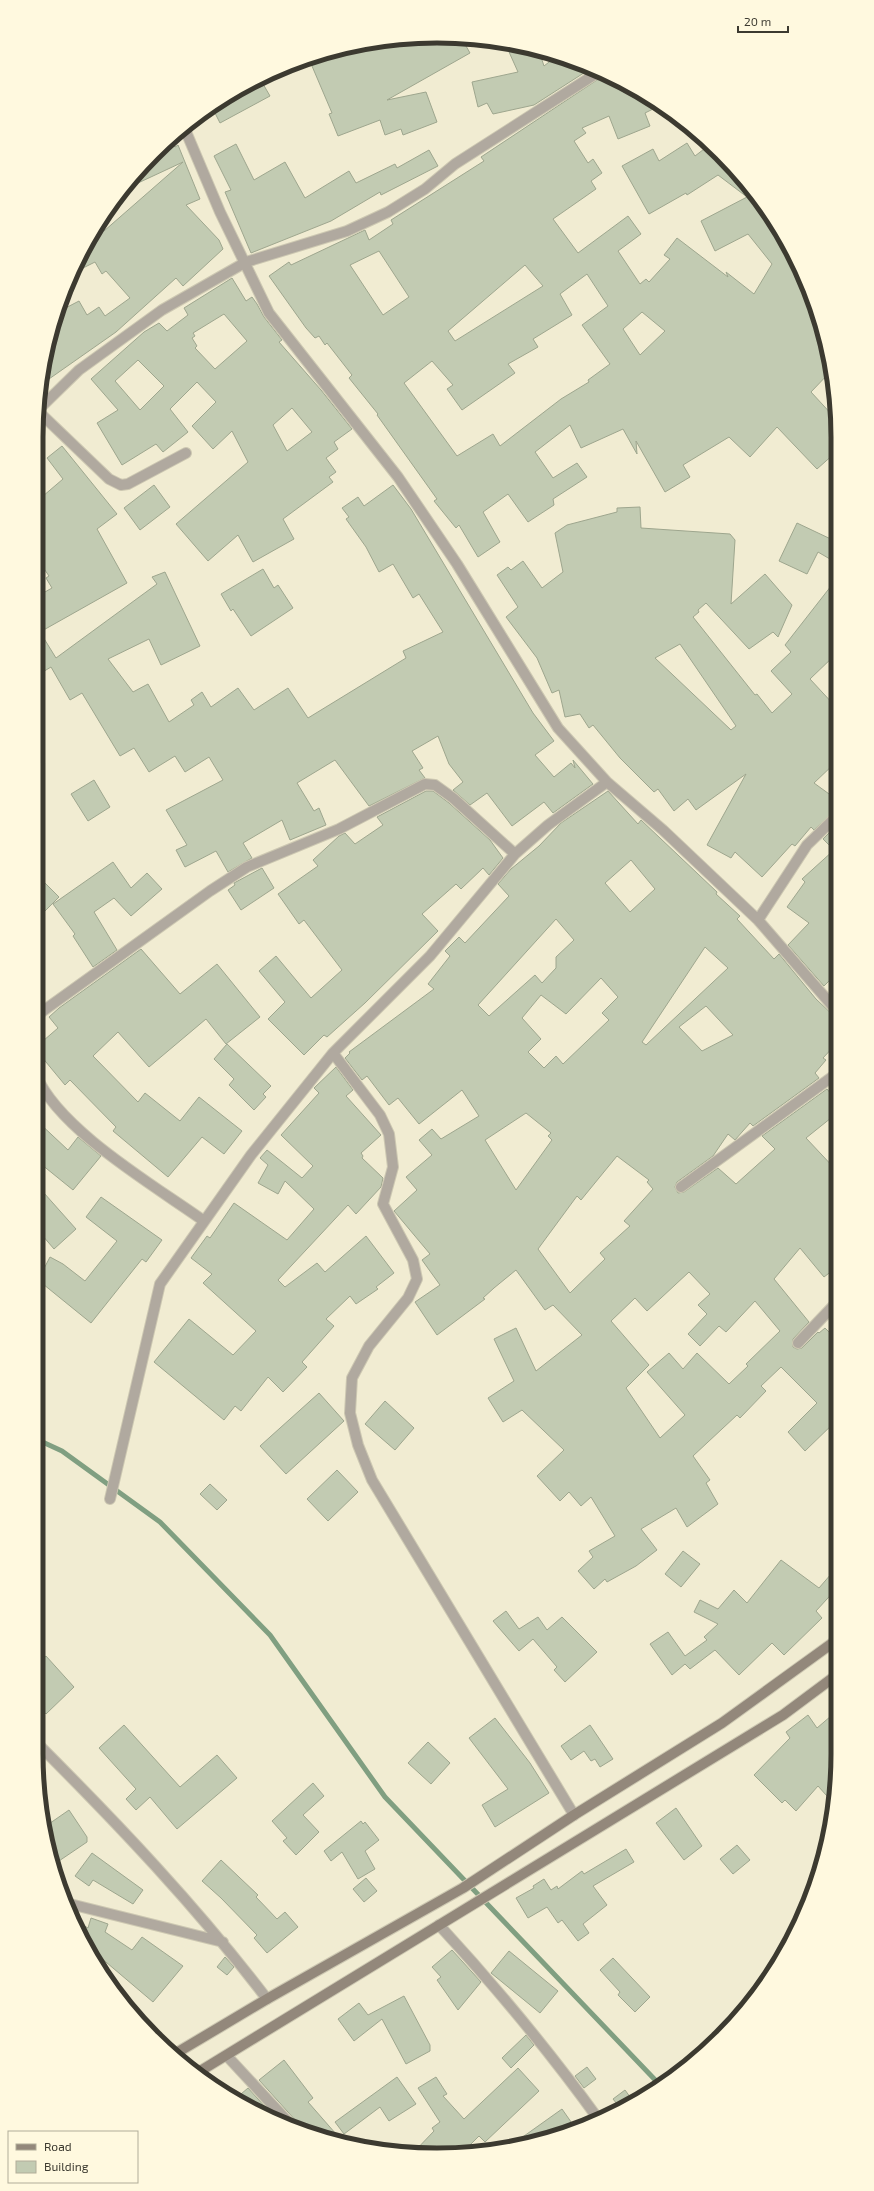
<svg xmlns="http://www.w3.org/2000/svg" width="874" height="2191" font-family="'Exo 2',sans-serif">
	<style>
		.lines { fill: none; stroke-linecap: round; stroke-linejoin: round }
		.stream { stroke: #809f81; stroke-width: 5 }
		.building { fill: #c2cbb2; stroke: #9ea68e; fill-rule: evenodd }
		.street-casing { stroke: #cdc8b2; stroke-width: 12 }
		.secondary-casing { stroke: #cdc8b2; stroke-width: 12 }
		.street { stroke: #b0a99f; stroke-width: 10 }
		.secondary { stroke: #93887b; stroke-width: 10 }
		.rim { fill: none; stroke: #3c3a30; stroke-width: 5 }
	</style>
	<rect width="100%" height="100%" fill="#f1ecd2"/>
	<g class="lines">
		<!-- stream -->
		<path class="stream" d="M36,1439L62,1451L160,1522L270,1635L385,1797L660,2085"/>
	</g>
	<!-- building -->
	<path class="building" d="M411,37L462,39L470,53L387,100L426,92L437,122L403,135L401,129L385,135L380,120L338,136L329,114L332,113L309,59L333,50Z
		M505,43L539,51L544,66L558,55L590,69L534,105L493,114L487,103L478,107L472,82L518,72Z
		M603,76L661,105L645,113L650,126L618,139L609,116L582,128L586,133L574,141L588,163L593,159L602,173L591,181L596,189L553,219L578,253L628,216L641,234L618,251L640,284L646,279L649,282L670,259L664,255L677,238L728,277L726,272L754,294L772,264L748,234L715,251L701,221L747,197L718,175L687,195L686,193L649,214L622,166L653,149L659,161L687,143L695,156L708,146L739,173L784,236L807,283L831,371L811,392L835,418V453L817,469L777,427L750,457L729,437L683,465L690,477L665,492L636,441L637,454L623,429L581,448L570,425L535,452L553,478L577,463L587,477L553,499L554,505L528,522L508,494L483,512L500,542L478,557L459,525L456,528L434,501L437,499L377,415L378,414L349,378L352,375L327,343L325,345L319,336L315,338L306,328L269,276L289,262L291,265L365,230L369,240L393,224L391,220L484,161L481,157ZM379,251L409,297L383,315L350,265ZM525,265L543,286L455,341L448,331ZM587,274L608,306L582,325L610,364L588,380L589,382L561,399L500,446L493,434L457,456L404,383L432,361L453,385L447,389L462,410L515,373L508,364L538,347L533,339L572,315L560,294ZM642,312L665,331L640,355L623,329Z
		M259,77L270,96L220,123L212,107Z
		M171,139L175,147L178,145L200,199L186,205L219,240L223,249L183,286L176,278L116,332L39,386L56,313L79,301L87,315L99,307L105,316L130,298L106,271L102,274L95,262L73,273L90,237L99,223L104,231L183,162L123,190L135,173Z
		M236,144L254,180L285,162L305,198L349,171L356,183L395,164L397,168L429,150L438,166L381,195L380,192L331,221L251,253L225,192L231,190L214,156Z
		M232,278L246,301L252,297L257,304L264,317L282,340L279,342L321,390L352,429L334,442L338,449L326,458L336,472L329,477L333,482L283,519L294,539L253,562L238,535L208,561L176,524L248,462L232,431L213,449L192,426L216,402L197,382L170,409L188,432L163,452L156,444L122,465L97,423L118,410L91,379L144,332L159,323L167,331L188,315L184,308ZM224,314L247,341L215,369L195,348L197,346L192,338L195,336L193,333ZM138,360L164,386L140,410L115,381ZM292,408L312,432L287,451L273,425Z
		M62,446L117,514L97,529L127,583L40,632L56,658L157,584L152,577L165,572L200,646L161,665L149,639L108,659L133,692L148,684L169,722L194,705L191,700L202,692L211,707L238,688L254,710L288,688L308,718L406,658L403,651L443,632L419,594L413,598L393,564L379,572L366,547L346,519L349,517L342,508L358,497L364,506L393,485L411,509L533,713L554,741L535,755L554,777L571,763L575,768L573,760L593,784L553,813L544,802L512,826L487,793L470,805L453,790L463,782L449,764L438,736L412,751L423,768L419,770L425,778L369,806L335,760L297,783L314,811L319,808L326,825L290,840L282,820L243,843L252,858L228,872L216,851L185,867L176,850L187,845L166,810L223,780L209,757L185,772L175,756L149,772L134,748L120,756L82,693L70,700L51,667L36,676V597L52,588L46,578L49,576L36,557V540L45,533L36,522V502L63,479L47,458Z
		M154,485L170,507L140,530L124,508Z
		M640,507L641,528L730,534L735,540L731,604L765,574L792,605L778,637L773,632L749,649L706,603L698,610L699,612L693,617L755,695L757,694L772,713L792,694L771,671L791,652L785,645L835,581V655L810,679L835,706V763L814,783L836,799V811L814,830L811,827L795,846L792,844L762,877L735,852L731,858L707,845L746,774L696,810L688,799L674,811L658,789L654,792L620,758L593,725L589,728L580,714L565,717L559,690L552,693L537,658L506,617L518,607L497,575L508,567L511,570L523,561L542,588L563,572L555,533L567,525L617,512V508ZM680,644L736,726L731,730L655,658Z
		M797,523L835,541V562L818,552L807,574L779,561Z
		M263,569L274,588L278,585L293,608L251,636L233,609L231,611L221,594Z
		M94,780L110,807L88,821L71,794Z
		M426,791H433L449,803L490,840L503,858L489,875L483,868L461,889L456,884L422,914L438,931L365,1003L327,1037L324,1035L304,1055L268,1019L285,1002L259,971L276,956L311,998L342,970L304,920L299,924L278,894L318,866L313,860L339,836L345,833L355,844L383,825L377,817Z
		M608,791L638,824L641,820L717,892L716,894L740,916L737,919L774,959L779,954L816,999L836,1018V1044L823,1058L826,1060L815,1073L819,1078L753,1126L750,1123L735,1140L728,1134L713,1156L677,1182L675,1187L678,1193L684,1192L718,1168L736,1184L775,1149L762,1136L827,1089L836,1100V1114L806,1138L837,1171V1267L824,1277L800,1248L774,1279L809,1322L793,1339V1347L797,1349L802,1348L818,1332L819,1333L825,1328L837,1340V1420L805,1451L788,1432L817,1403L781,1367L761,1386L766,1391L740,1418L737,1415L693,1456L710,1480L706,1483L718,1504L687,1527L676,1508L641,1529L657,1550L636,1566L607,1582L605,1579L594,1589L578,1571L593,1557L589,1551L615,1536L591,1497L581,1506L569,1492L560,1501L537,1476L564,1450L522,1410L503,1422L488,1398L514,1381L494,1339L516,1328L536,1371L582,1335L553,1305L545,1310L516,1270L494,1288L483,1298L485,1299L437,1335L415,1302L440,1285L422,1260L430,1254L394,1211L417,1190L406,1177L432,1155L419,1140L432,1129L441,1139L479,1116L462,1090L419,1124L398,1098L389,1105L367,1076L362,1080L345,1058L350,1053L349,1052L434,989L428,984L450,956L445,951L459,937L465,943L509,896L498,884L511,869L539,846L561,823ZM631,860L655,889L630,912L605,883ZM556,919L574,940L556,957V968L542,983L535,975L489,1016L478,1005ZM705,947L728,968L646,1045L642,1042ZM601,978L618,997L602,1013L609,1020L563,1064L556,1056L544,1068L528,1052L541,1039L522,1018L541,995L566,1014ZM706,1006L733,1035L702,1051L679,1027ZM526,1113L551,1133L548,1136L552,1140L516,1190L485,1140ZM617,1156L649,1180L647,1182L653,1189L624,1221L630,1226L600,1253L605,1259L570,1293L538,1249L577,1196L581,1200ZM689,1272L710,1294L698,1305L707,1314L688,1334L700,1346L719,1326L726,1332L755,1301L780,1331L746,1364L748,1366L729,1384L697,1353L683,1369L669,1353L647,1372L685,1415L660,1438L626,1388L649,1365L611,1321L635,1298L647,1311Z
		M836,826V974L824,986L788,945L809,923L787,907L805,882L802,879L834,850L823,839Z
		M113,862L131,888L147,873L162,889L131,916L114,898L94,912L117,950L93,967L73,936L75,934L53,904Z
		M262,868L274,888L241,910L228,890L235,885L234,883Z
		M36,874L59,897L36,920Z
		M141,949L180,994L217,964L260,1017L226,1044L206,1019L149,1067L118,1032L93,1056L138,1102L145,1093L180,1121L199,1097L242,1131L224,1154L202,1137L168,1177L113,1131L116,1127L70,1080L65,1085L36,1050V1047L58,1028L49,1017L59,1008Z
		M227,1044L271,1086L263,1094L266,1097L254,1110L229,1085L234,1079L214,1059Z
		M336,1067L353,1090L346,1096L381,1135L361,1153L363,1156L362,1158L383,1178L381,1187L356,1214L348,1205L278,1280L285,1287L317,1263L325,1272L366,1236L394,1273L376,1287L378,1289L356,1304L350,1296L326,1319L334,1326L302,1362L307,1367L283,1392L268,1377L241,1411L235,1406L224,1420L154,1362L189,1319L233,1355L256,1331L203,1283L212,1274L191,1258L207,1236L210,1238L234,1203L287,1240L314,1209L285,1181L278,1194L258,1183L268,1165L260,1158L267,1150L302,1178L313,1166L281,1135L319,1093L314,1088Z
		M36,1120L68,1150L78,1137L101,1156L73,1190L36,1160Z
		M36,1184L76,1229L54,1249L36,1228Z
		M101,1197L162,1240L146,1262L142,1259L91,1323L38,1280L50,1257L63,1264L85,1281L117,1241L86,1217Z
		M319,1393L344,1421L286,1474L260,1446Z
		M385,1401L414,1428L395,1450L365,1424Z
		M337,1470L358,1492L328,1521L307,1499Z
		M210,1484L227,1500L217,1510L200,1494Z
		M683,1551L700,1564L681,1587L665,1574Z
		M781,1560L819,1588L838,1566V1587L816,1611L822,1618L784,1655L772,1643L739,1675L715,1650L690,1669L685,1664L672,1675L650,1644L668,1632L685,1656L707,1640L704,1637L718,1624L694,1612L700,1600L718,1609L734,1590L747,1603Z
		M506,1611L519,1629L538,1617L547,1630L562,1617L597,1652L565,1682L554,1670L557,1667L533,1639L519,1651L499,1628L493,1621Z
		M46,1656L74,1687L46,1714L36,1704V1665Z
		M838,1710V1754L835,1805L818,1786L796,1811L785,1800L782,1803L754,1775L790,1738L786,1732L808,1715L817,1728Z
		M495,1718L530,1763L549,1793L495,1827L482,1805L508,1789L469,1738Z
		M124,1725L180,1787L217,1755L237,1778L177,1829L150,1797L136,1810L126,1799L136,1789L99,1748Z
		M590,1725L613,1759L600,1767L595,1759L591,1761L584,1751L571,1760L561,1746Z
		M428,1742L450,1763L431,1784L408,1763Z
		M313,1783L324,1796L303,1815L319,1832L296,1855L283,1841L287,1838L272,1821Z
		M676,1808L702,1846L684,1860L656,1823Z
		M69,1810L87,1837V1842L53,1865L43,1828Z
		M361,1821L363,1824L365,1822L379,1840L365,1851L375,1869L358,1879L342,1852L331,1861L324,1851Z
		M737,1845L750,1860L733,1874L720,1859Z
		M626,1849L634,1862L593,1886L607,1905L583,1924L589,1933L578,1941L562,1920L558,1923L547,1907L528,1918L516,1898L534,1888L533,1886L544,1879L551,1890L557,1886L558,1889L582,1871L584,1874Z
		M92,1853L143,1890L133,1904L93,1880L89,1886L75,1876Z
		M221,1860L258,1895L256,1897L277,1919L285,1912L298,1927L267,1953L254,1938L257,1935L221,1898L202,1881Z
		M366,1878L377,1891L364,1902L353,1889Z
		M91,1918L108,1924L105,1932L132,1950L142,1937L183,1966L153,2002L100,1957L96,1963L90,1954L74,1920L88,1928Z
		M452,1950L481,1982L458,2010L437,1980L441,1977L432,1967Z
		M509,1951L558,1991L540,2013L491,1973Z
		M225,1957L234,1967L227,1975L217,1967Z
		M613,1958L650,1997L635,2012L618,1995L620,1992L600,1970Z
		M404,1996L430,2045V2051L406,2064L382,2019L354,2041L338,2019L359,2003L368,2015Z
		M526,2035L534,2045L511,2068L502,2058Z
		M284,2060L313,2098L308,2102L343,2142L308,2134L298,2129L297,2122L259,2080Z
		M587,2067L596,2079L584,2088L575,2076Z
		M518,2068L539,2091L485,2142L479,2136L462,2153L437,2155L413,2153L434,2131L432,2128L440,2122L418,2088L436,2077L447,2094L443,2096L464,2119Z
		M397,2077L416,2104L389,2121L380,2107L344,2134L335,2122Z
		M248,2088L277,2120L234,2100Z
		M625,2090L633,2101L621,2109L613,2099Z
		M562,2109L576,2129L511,2148L510,2146Z"/>
	<g class="lines">
		<defs>
			<path id="street" d="M184,127L220,212L269,313L398,477L457,564L558,728L607,782L663,830L758,920L836,1010
				M38,410L79,370L162,310L246,262L347,231L388,212L425,189L455,164L597,73
				M38,411L109,479L121,485L128,484L186,453
				M758,920L807,845L836,817
				M36,1016L210,891L247,867L339,829L425,784L435,785L453,798L515,854
				M333,1053L380,1115L389,1134L393,1167L383,1204L413,1260L417,1279L408,1298L369,1346L352,1378L350,1413L358,1445L372,1480L574,1815
				M36,1075C59,1130 155,1186 204,1221
				M681,1187L836,1074
				M798,1343L837,1302
				M110,1499L160,1284L251,1155L333,1053L430,956L515,854L548,825L607,782
				M36,1742C118,1824 197,1907 267,1999
				M66,1903L223,1942
				M439,1925C496,1987 550,2052 599,2120
				M227,2056L292,2126"/>
			<path id="secondary" d="M173,2055L267,1999L463,1888L574,1815L722,1723L838,1639
				M197,2073L783,1715L838,1674"/>
		</defs>
		<!-- street casing -->
		<use href="#street" class="street-casing"/>
		<!-- secondary casing -->
		<use href="#secondary" class="secondary-casing"/>
		<!-- street -->
		<use href="#street" class="street"/>
		<!-- secondary -->
		<use href="#secondary" class="secondary"/>
	</g>
	<!-- crop -->
	<path d="M0 0H874V2191H0ZM437 43H437A394 394 0 0 1 831 437V1754A394 394 0 0 1 437 2148H437A394 394 0 0 1 43 1754V437A394 394 0 0 1 437 43Z" fill="#fff9df" fill-rule="evenodd"/>
	<path class="rim" d="M437 43H437A394 394 0 0 1 831 437V1754A394 394 0 0 1 437 2148H437A394 394 0 0 1 43 1754V437A394 394 0 0 1 437 43Z"/>
	<!-- legend -->
	<rect x="8" y="2131" width="130" height="52" fill="#fff9df" stroke="#b1ad99"/>
	<rect x="16" y="2144" width="20" height="6" fill="#93887b" stroke="#b1ad99"/>
	<text x="44" y="2151" font-size="12" fill="#3c3a30">Road</text>
	<rect x="16" y="2161" width="20" height="12" fill="#c2cbb2" stroke="#b1ad99"/>
	<text x="44" y="2171" font-size="12" fill="#3c3a30">Building</text>
	<!-- scale -->
	<path d="M738 26v6h50v-6" fill="none" stroke="#3c3a30" stroke-width="2"/>
	<text x="744" y="26" font-size="12" fill="#3c3a30" stroke="#fff9df" stroke-width="3" paint-order="stroke">20 m</text>
</svg>
